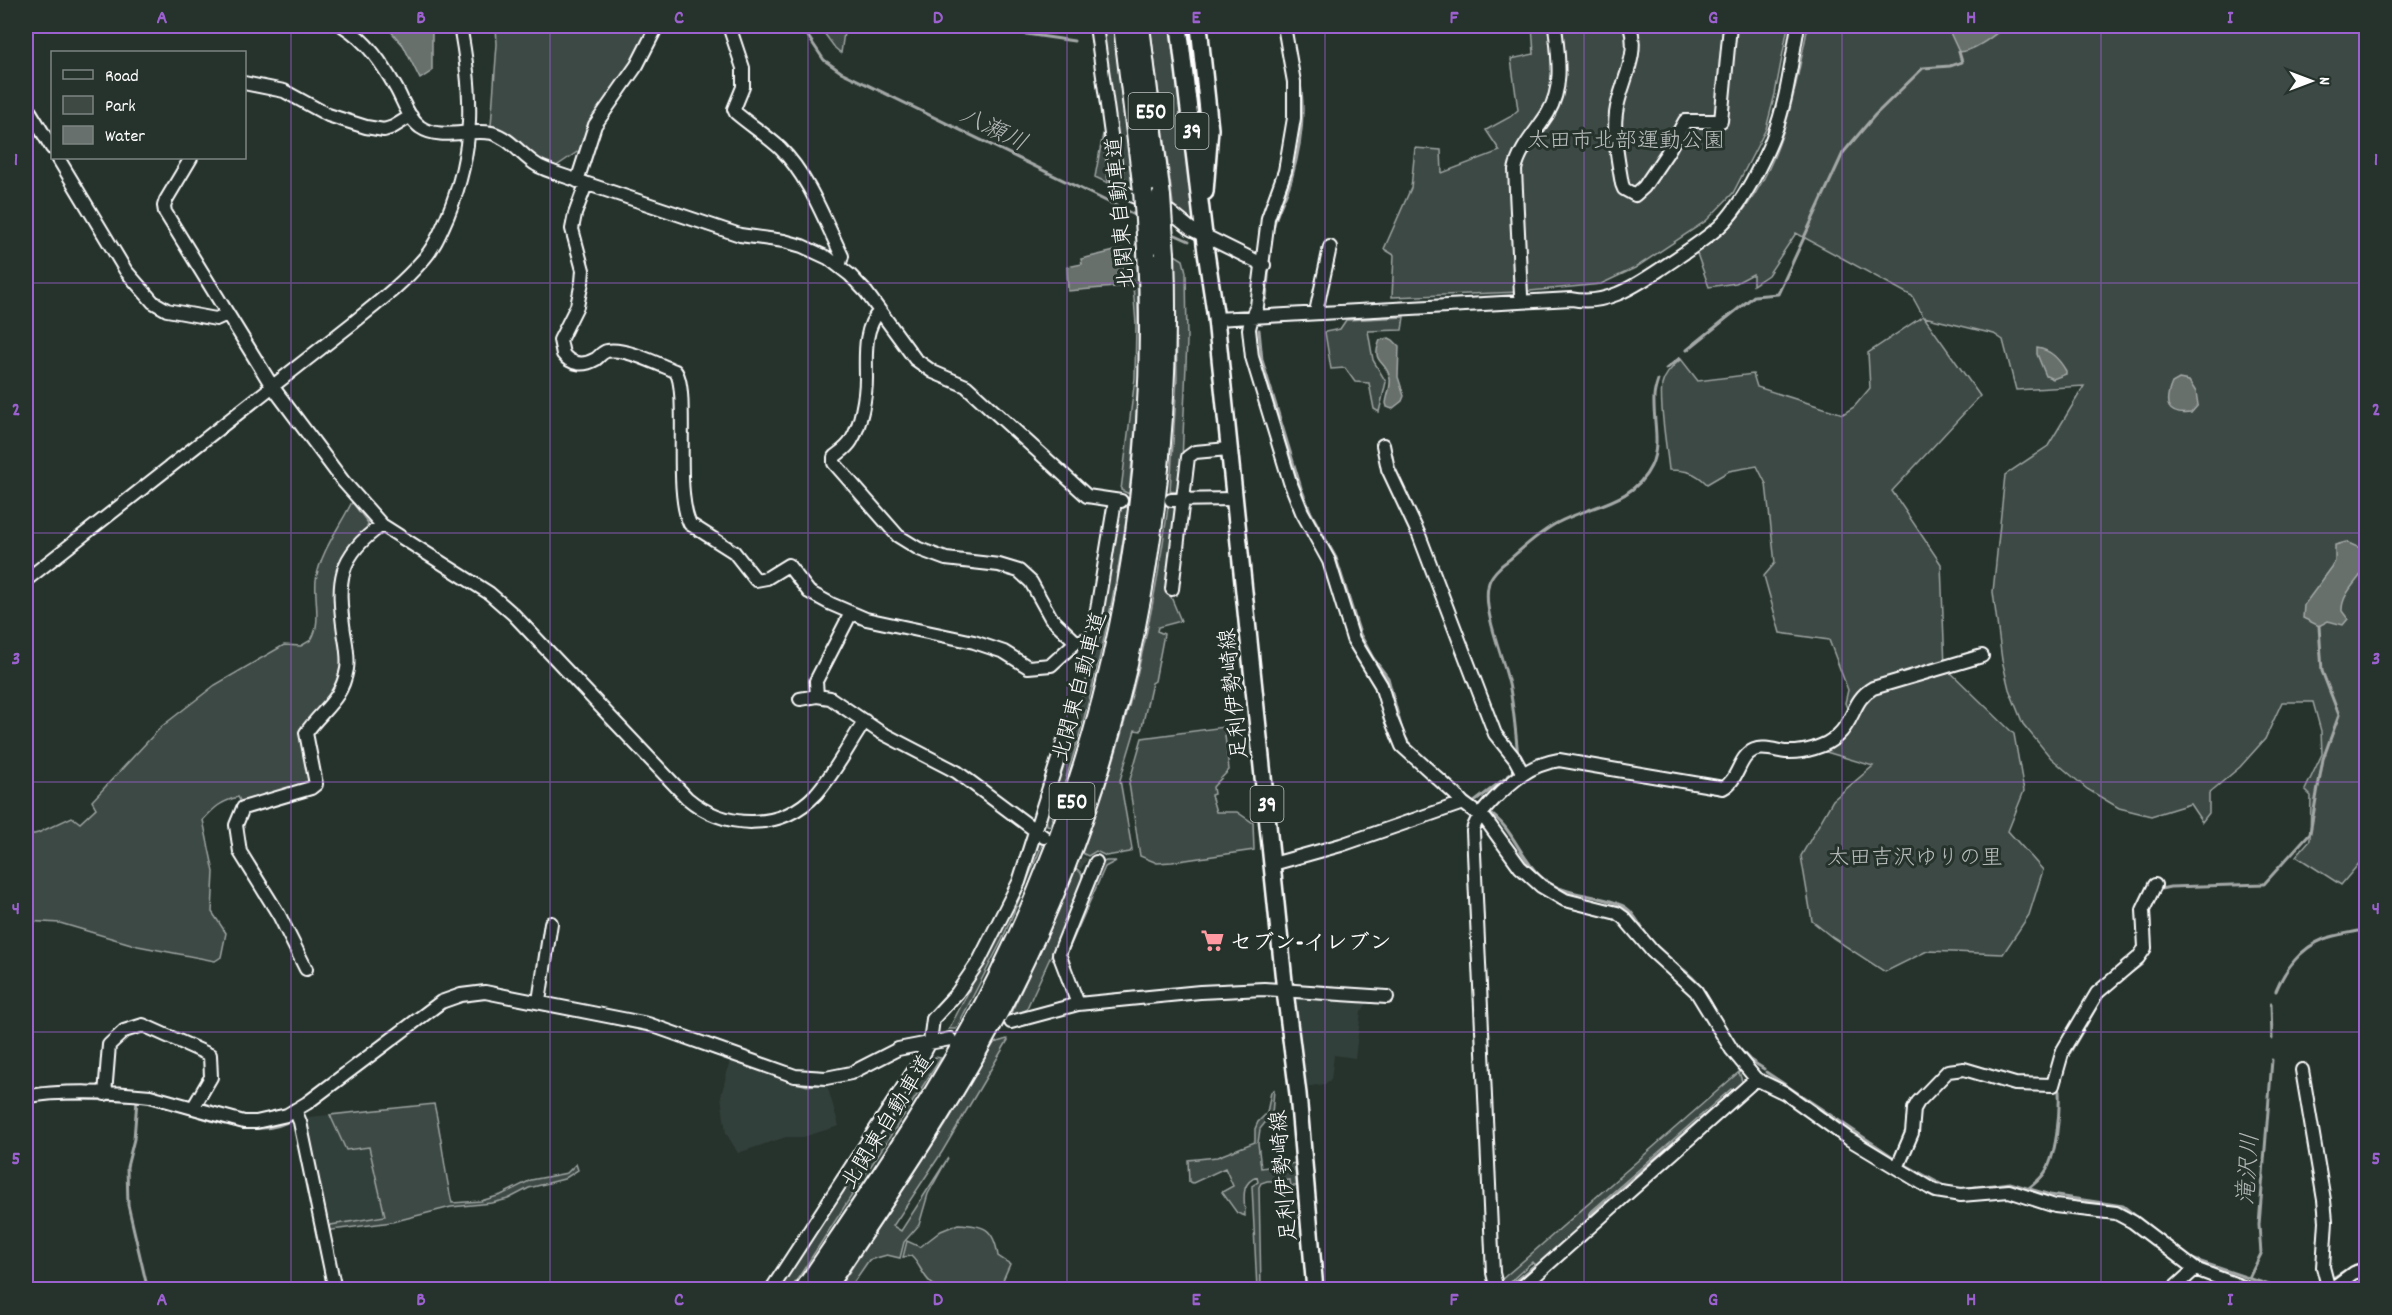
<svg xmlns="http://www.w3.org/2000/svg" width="2392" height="1315" font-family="Dekko,'Klee One',sans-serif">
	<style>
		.built { fill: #333f3a }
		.green { fill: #3e4944; stroke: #9ea4a2; stroke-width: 1.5 }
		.water { fill: #67706c; stroke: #a4a9a7; stroke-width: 1.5 }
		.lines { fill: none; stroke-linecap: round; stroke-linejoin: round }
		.stream { stroke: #a4a9a7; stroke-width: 3 }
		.minor-tunnel { stroke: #3c4742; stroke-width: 12; stroke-dasharray: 12 6; stroke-linecap: butt }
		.minor-casing { stroke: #fff; stroke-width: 16 }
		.major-casing { stroke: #fff; stroke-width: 20 }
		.highway-casing { stroke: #fff; stroke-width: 22 }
		.minor { stroke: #26332d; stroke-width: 12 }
		.major { stroke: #26332d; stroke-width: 15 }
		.highway { stroke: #26332d; stroke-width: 18 }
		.highway-bridge-casing { stroke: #fff; stroke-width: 22; stroke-linecap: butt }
		.highway-bridge { stroke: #26332d; stroke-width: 18 }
		.grid { fill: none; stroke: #9c61cf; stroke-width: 1.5; stroke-opacity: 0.55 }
		.labels { text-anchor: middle; stroke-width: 6; stroke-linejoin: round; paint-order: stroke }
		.shield { fill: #26332d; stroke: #bec2c0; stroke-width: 1.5 }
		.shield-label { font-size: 21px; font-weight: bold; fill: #fff }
		.park-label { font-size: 22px; fill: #bbbfbe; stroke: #26332d }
		.street-label { font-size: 22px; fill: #fff; stroke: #26332d }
		.poi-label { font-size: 22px; font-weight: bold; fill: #fff; stroke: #26332d; text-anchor: start }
		.water-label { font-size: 24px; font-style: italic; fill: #b3b8b6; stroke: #26332d }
		.neatline { fill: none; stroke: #9c61cf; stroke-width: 2 }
		.grid-label { font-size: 20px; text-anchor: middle; font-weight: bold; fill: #9c61cf }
	</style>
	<rect width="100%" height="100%" fill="#26332d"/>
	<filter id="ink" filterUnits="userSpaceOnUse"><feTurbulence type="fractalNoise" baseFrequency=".0167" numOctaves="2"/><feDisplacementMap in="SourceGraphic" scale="12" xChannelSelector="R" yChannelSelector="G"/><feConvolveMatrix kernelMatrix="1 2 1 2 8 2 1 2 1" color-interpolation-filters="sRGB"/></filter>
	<g filter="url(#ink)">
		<!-- built -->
		<path class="built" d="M1299,993L1369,1000L1361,1012L1355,1058L1334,1055L1331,1079L1325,1084L1304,1087L1296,998Z
			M730,1061L806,1086L827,1085L839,1126L803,1137H786L738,1153L726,1133L721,1096Z
			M330,1115L336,1127L369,1147L385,1217L325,1226L308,1136V1117Z"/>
		<!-- green -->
		<path class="green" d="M496,26H652L634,62L583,148L555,167C529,158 516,136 491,126L497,44Z
			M819,26H845L841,53L835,48Z
			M1101,26H1113L1134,190L1122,183Z
			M1150,26H1172L1196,226L1175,210L1173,204Z
			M1532,26H1788L1775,94L1766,129L1733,193L1706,221L1635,268L1601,284L1520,292L1392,297L1394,255L1384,249L1411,188L1415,148L1441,150L1442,173L1500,151L1486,130L1510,117L1518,110L1511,59L1534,54Z
			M1808,26H2366V862L2361,861L2341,885L2296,856L2310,840L2311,796L2305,790L2322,754L2321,731L2313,702H2282L2265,739L2240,767L2209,793V813L2202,822L2190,804L2151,816L2119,808L2087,789L2051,758L2023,724L2009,689L2002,660L1993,592L2005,475L2048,446L2084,386L2016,390L2003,340L1994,334L1924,317L1980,396L1892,491L1941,564L1945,667L2014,734L2024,791L2008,831L2043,870L2029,915L2003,954L1927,951L1885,972L1833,938L1812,921L1801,856L1833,800L1873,766L1823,751L1849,713L1845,703L1848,690L1829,640L1780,633L1764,576L1775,563L1766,484L1757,466L1729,471L1707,484C1695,472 1686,470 1669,470C1667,448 1659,405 1662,385C1664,375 1674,365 1681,359L1698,381L1753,374L1757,387L1843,414L1854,407L1870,388L1868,353L1923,316L1912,296L1796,233L1768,275L1753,285V274L1736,283L1709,287L1696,251C1704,245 1715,240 1723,233C1781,179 1793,99 1808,26Z
			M1103,134L1108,183L1095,177Z
			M1137,243L1139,384L1129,494L1121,490L1135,378L1136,324L1130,248Z
			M1175,255L1183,260L1186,272L1187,340L1181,485L1176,492L1170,491L1177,378Z
			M1404,317L1402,330L1368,331L1373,360L1386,382L1379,412L1374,409L1369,383L1355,382L1345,368L1331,369L1325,332L1340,329L1346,320Z
			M352,502L368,523L367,529L346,553L336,573L335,592L345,667L331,705L303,729L309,782L242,804L238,797C220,802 215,807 203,820L214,872L212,912L226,933L221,957L215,961L138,946L60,923L26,921V836L38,833L72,817L80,823L96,808L92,801L161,727L215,685L284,645L301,646L311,640C322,623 314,600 316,580C320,553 340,526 352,502Z
			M1124,506L1128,508C1112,617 1087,722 1050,826L1047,825L1046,817L1075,723L1097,639L1119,510Z
			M1168,507H1173L1177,512L1166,585L1181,621L1158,627L1157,631L1164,634L1155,681L1152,683L1141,731L1135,730L1120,780L1132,849L1130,852L1106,856L1096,851L1088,856L1082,853C1124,741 1153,626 1168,507Z
			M1224,727L1229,770L1213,787L1214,794L1211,795L1216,812H1237L1253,823L1254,850L1172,862L1157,863L1140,856L1129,783L1142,738Z
			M1039,839L1043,843L1002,940L956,1029H949L978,973Z
			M1106,861H1116L1105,867L1065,958L1063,951L1099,864Z
			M1076,868L1081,873L1084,884L1026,1010L1014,1015L1011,1013L1050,930Z
			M1007,1039L1008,1040L942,1152L893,1226L901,1231L948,1158L928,1194L919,1225L904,1242L900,1258L887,1255L869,1260L849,1289H838L945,1126L994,1043Z
			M935,1057L941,1058L791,1289L778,1290L924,1067Z
			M1739,1072L1743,1084L1734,1092L1731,1089L1589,1213L1592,1217L1537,1268L1532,1262L1503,1288L1500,1281Z
			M1274,1090L1272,1114L1260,1129L1258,1143L1261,1168L1296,1163L1298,1186H1291L1290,1180L1267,1181L1261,1183L1259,1187L1261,1289H1257L1252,1186L1258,1182L1257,1177C1239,1183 1245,1201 1245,1216L1237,1213L1222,1192L1233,1186L1225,1168L1193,1183L1189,1182L1188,1160L1217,1157L1255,1142V1129L1258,1122L1267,1113L1271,1092Z
			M434,1104C442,1137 444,1170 452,1203L481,1201L501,1195L531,1180L567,1173L576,1164L578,1170L564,1179L529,1188L508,1199L492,1203L451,1207L392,1222L325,1231V1226L385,1216L369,1147L346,1150L330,1115Z
			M958,1224C984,1225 994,1228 998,1256L1010,1264L999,1289C982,1290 943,1295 931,1283C922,1275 920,1264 911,1256L903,1257L907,1241L920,1247L941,1231Z"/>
		<!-- water -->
		<path class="water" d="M386,26H432V71L420,79L403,45Z
			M1947,26H2006C1993,36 1975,51 1959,52Z
			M1123,249L1126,286L1068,291L1067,267L1082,264L1081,259Z
			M1389,338L1393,340L1399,346L1398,377L1404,396L1402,401L1392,409L1387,407L1386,403C1387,395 1391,387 1390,379C1387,359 1370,365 1380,340Z
			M2037,348C2051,350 2059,359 2066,371V374L2053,379L2046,376L2037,354Z
			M2179,379L2189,381L2196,392L2198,405L2191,413C2167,416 2163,404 2172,383Z
			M2346,542L2360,548C2362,552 2365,557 2366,562C2368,574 2341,590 2342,611L2348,619L2343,625L2328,621L2319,626L2303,618L2304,605L2332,567L2335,561V545Z"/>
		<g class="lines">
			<!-- stream -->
			<path class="stream" d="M801,26L824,60L841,72L1139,217
				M971,26L1074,41
				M1273,229C1276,212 1286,197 1291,180C1300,149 1306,110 1299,78
				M1169,232L1189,241
				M1266,299L1271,244
				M1259,330L1262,360L1301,488L1311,513L1336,558L1360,634L1373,658L1388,678L1403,734L1411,746
				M1687,350L1754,296L1778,294L1843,153L1875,115L1923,68L1950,66L1962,62L1959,52
				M1666,369L1680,358
				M1420,754L1473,803L1483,809
				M1518,757C1516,734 1514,711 1510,689C1505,661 1483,614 1488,587C1489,576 1501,565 1510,559C1525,546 1540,532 1557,523C1590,505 1633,504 1651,466C1661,444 1653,421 1654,398C1654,392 1656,386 1658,380
				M1473,803L1516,770
				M1488,812C1512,826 1520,858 1540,876C1565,898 1593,892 1621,905C1635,911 1640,928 1650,939C1674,968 1696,970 1714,1009
				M2156,894L2161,889L2170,887L2264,884L2310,833L2323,759L2339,715L2322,671L2319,626
				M2118,982L2142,964L2148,951
				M2276,991C2285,969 2301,948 2324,939C2337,934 2353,933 2366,929
				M2271,1004L2272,1039
				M432,1016L449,1005
				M611,1023L657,1033
				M1734,1043L1750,1060L1764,1069
				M714,1054L728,1058
				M2065,1061L2104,994
				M1766,1072L1896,1159
				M793,1081L807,1085L828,1083
				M54,1099L132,1100
				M137,1100L134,1139L127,1167L128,1205L146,1282L151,1290
				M182,1111C215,1121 261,1141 294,1118
				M1902,1163L1944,1186L1960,1189L2010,1183L2050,1195L2123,1206L2184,1254
				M2029,1188C2034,1184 2039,1180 2043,1175C2057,1158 2060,1112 2059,1091
				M1590,1215L1733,1091
				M2192,1259L2275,1287H2302L2324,1282
				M2249,1278L2261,1254L2259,1225L2272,1060
				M2330,1280L2352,1266L2366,1262
				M1505,1289L1535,1265"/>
			<!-- minor-tunnel -->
			<path class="minor-tunnel" d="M1065,851L1084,864"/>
			<defs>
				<path id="minor" d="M343,26C367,41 382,63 396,88C403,100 408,118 420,127C440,141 470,128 492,133C510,138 522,156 537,165C543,169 551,171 558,174L740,235L784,241L802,246L828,258L850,275L866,292L915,359L933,372L966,386L1087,496L1121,501
					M729,26L743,68V87L734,109L736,113C750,125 766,135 780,148C809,177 824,219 842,256L839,266
					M1096,26L1119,192L1128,194L1170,212L1191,229L1264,265
					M1284,26L1294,82V118L1285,171L1268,218L1257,306L1252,316L1249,329L1252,357L1290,482L1302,512L1329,561L1353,639L1381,685L1391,719L1402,746L1455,794L1463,803L1486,820L1520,867L1541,886L1565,900L1617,913L1624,918L1652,951L1696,991L1732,1050L1756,1079L1785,1093L1849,1139L1930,1188L1936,1191L1961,1195L2009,1191L2055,1206L2116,1213L2133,1222L2195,1269L2251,1290
					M1630,26C1640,57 1620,83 1616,113C1613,136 1618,161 1622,184L1624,189L1635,195L1644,187L1667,153L1685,121H1721L1730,26
					M244,83L284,91L328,115L366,127L384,130L393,127L411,116
					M26,105L52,148
					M58,158L126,271L153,302L167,310L216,319L227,314
					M191,158L166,200L164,206L165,212L272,386L343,481L382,525L489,593L513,614L687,798C725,830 781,831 816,794C835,773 849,744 865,721
					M577,181L595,125L637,65L657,26
					M586,184L575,214L572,229L583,270L582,282L577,306L560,340L563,354C571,365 584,366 596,359C600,356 602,352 607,351C624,347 658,364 675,371C690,387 673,491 690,524L734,552L756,580L767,578L788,565L809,592L831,604L866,619L974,642L1004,652L1028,667L1051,665L1076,642L1091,638L1093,634L1115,501
					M1521,295L1515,170C1519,149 1537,131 1548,113C1564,86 1558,55 1555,26
					M880,311C863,328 866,356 866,378C866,396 861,425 851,441C847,448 840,452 834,457V463L898,536L919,549L946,559L999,565L1019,571L1031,582L1051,618L1076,642
					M1316,312L1330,247
					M1216,319L1571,299C1604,306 1632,288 1659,270C1679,256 1701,243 1719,227C1733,214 1742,199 1751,183C1759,168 1767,153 1773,137C1787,102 1791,63 1798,26
					M1383,445L1388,469L1419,535L1495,734L1515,759L1523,774
					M1171,500L1234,499
					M26,580L353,323C376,304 401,285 421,262C434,249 441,231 448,215C475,149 473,94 460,26
					M1172,589L1188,457L1195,452L1228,449
					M817,696L816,681L851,613
					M800,699L817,696L830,698L880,732L957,772L1044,837
					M1273,864L1341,845L1463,803
					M306,969L279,915L240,852L236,825L243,808L311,788L316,784L306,733C322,709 341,702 347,669C349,657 346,644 344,632C337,582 337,556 382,525
					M539,1001L551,923
					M1078,1004L1059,954L1096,862
					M1011,1022L1078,1004L1200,992L1264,989L1387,997
					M2302,1070L2324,1200L2326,1221L2323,1267L2329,1290
					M105,1094L109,1045L124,1031L143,1025L210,1055L211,1077L193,1108
					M26,1097C58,1090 116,1092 150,1096L244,1122H256L287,1115L307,1103L441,1002L461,995L485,992L648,1024L795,1076L826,1078L851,1073L898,1049L950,1039
					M295,1110L300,1122L335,1290
					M1897,1168L1912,1133L1914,1109L1918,1102L1948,1071L1964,1069L2015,1084L2053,1085L2063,1050L2097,993L2138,958L2145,948L2143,910L2155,885
					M771,1290L920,1061L930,1042L933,1019L957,993L979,961L1019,882L1067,731
					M1497,1290L1493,1273L1473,831C1475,814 1509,784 1523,774C1533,767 1547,762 1559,760L1723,788C1739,780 1738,757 1754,750C1763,746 1777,751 1786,752C1803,753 1826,747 1838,735C1855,720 1852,700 1873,688L1982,656
					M1519,1290L1756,1079
					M2172,1290L2195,1269
					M2330,1290L2353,1273L2366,1269"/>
				<path id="major" d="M1179,26L1206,252L1216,319L1285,991L1298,1094L1315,1290
					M1199,26L1210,129L1205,192"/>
				<path id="highway" d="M1123,26L1143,191
					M1140,26L1161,197
					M804,1290C872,1189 942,1089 997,979C1110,753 1160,502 1147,250
					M824,1290C890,1192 957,1095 1010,990C1127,761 1174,510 1165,254"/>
			</defs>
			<!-- minor casing -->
			<use href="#minor" class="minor-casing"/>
			<!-- major casing -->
			<use href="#major" class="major-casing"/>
			<!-- highway casing -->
			<use href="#highway" class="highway-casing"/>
			<!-- minor -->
			<use href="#minor" class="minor"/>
			<!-- major -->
			<use href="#major" class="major"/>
			<!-- highway -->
			<use href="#highway" class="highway"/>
			<defs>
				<path id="highway-bridge" d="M1143,191L1147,250
					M1161,197L1165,254"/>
			</defs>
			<!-- highway-bridge casing -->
			<use href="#highway-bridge" class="highway-bridge-casing"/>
			<!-- highway-bridge -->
			<use href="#highway-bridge" class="highway-bridge"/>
		</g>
	</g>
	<!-- grid -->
	<path class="grid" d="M291,26V1290M550,26V1290M808,26V1290M1067,26V1290M1325,26V1290M1584,26V1290M1842,26V1290M2101,26V1290M26,283H2366M26,533H2366M26,782H2366M26,1032H2366"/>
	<!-- icons -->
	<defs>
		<symbol id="supermarket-bare" viewBox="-9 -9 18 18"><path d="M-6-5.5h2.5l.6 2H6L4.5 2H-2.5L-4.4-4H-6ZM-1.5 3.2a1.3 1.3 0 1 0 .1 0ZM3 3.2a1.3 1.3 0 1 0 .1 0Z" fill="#ff9aa2" stroke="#26332d" stroke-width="2.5" paint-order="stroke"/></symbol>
	</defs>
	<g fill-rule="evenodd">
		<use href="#supermarket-bare" x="1196" y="924" width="33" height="33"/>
	</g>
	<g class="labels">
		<!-- shield labels -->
		<g class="shield">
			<rect x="1128.5" y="93" width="45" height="36" rx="4.5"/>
			<rect x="1175.5" y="113" width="33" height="36" rx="4.5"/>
			<rect x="1049.5" y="783" width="45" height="36" rx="4.5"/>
			<rect x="1250.5" y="786" width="33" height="36" rx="4.5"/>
		</g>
		<g class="shield-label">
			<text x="1151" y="118">E50</text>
			<text x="1192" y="138">39</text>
			<text x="1072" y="808">E50</text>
			<text x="1267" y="811">39</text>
		</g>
		<!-- park labels -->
		<g class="park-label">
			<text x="1626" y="147">太田市北部運動公園</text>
			<text x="1915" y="864">太田吉沢ゆりの里</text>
		</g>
		<!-- street labels -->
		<g class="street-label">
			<text transform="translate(1119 213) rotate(-95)" y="8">北関東自動車道</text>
			<text transform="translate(1078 686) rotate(-75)" y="8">北関東自動車道</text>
			<text transform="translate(1232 694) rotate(-96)" y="8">足利伊勢崎線</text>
			<text transform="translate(886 1121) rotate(-58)" y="8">北関東自動車道</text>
			<text transform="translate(1282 1176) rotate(-95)" y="8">足利伊勢崎線</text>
		</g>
		<!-- poi labels -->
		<g class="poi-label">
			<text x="1230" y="949">セブン-イレブン</text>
		</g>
		<!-- water labels -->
		<g class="water-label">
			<text transform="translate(994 128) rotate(26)" y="8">八瀬川</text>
			<text transform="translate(2247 1169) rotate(-86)" y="8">滝沢川</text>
		</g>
	</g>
	<!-- margin -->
	<rect width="2392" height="1315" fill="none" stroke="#26332d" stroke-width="66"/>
	<!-- legend -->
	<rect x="51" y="51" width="195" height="108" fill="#26332d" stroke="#7d8581" stroke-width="1.5"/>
	<rect x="63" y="70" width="30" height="9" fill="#26332d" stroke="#7d8581" stroke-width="1.5"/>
	<text x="105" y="81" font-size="18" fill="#ffffff">Road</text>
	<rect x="63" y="96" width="30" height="18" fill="#3e4944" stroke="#7d8581" stroke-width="1.5"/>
	<text x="105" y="111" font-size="18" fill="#ffffff">Park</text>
	<rect x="63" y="126" width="30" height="18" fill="#67706c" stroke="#7d8581" stroke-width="1.5"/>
	<text x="105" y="141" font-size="18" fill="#ffffff">Water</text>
	<!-- north arrow -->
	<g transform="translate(2311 81) rotate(90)" stroke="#26332d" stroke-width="4.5" paint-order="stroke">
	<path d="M0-4.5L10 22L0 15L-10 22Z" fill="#ffffff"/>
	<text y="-9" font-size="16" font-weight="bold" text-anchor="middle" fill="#ffffff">N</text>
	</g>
	<rect x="33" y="33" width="2326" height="1249" class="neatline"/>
	<g class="grid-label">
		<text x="162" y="23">A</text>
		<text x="421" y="23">B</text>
		<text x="679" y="23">C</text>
		<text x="938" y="23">D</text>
		<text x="1196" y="23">E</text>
		<text x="1454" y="23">F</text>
		<text x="1713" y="23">G</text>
		<text x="1971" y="23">H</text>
		<text x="2230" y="23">I</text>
		<text x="16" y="165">1</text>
		<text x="2376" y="165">1</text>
		<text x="16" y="415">2</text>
		<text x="2376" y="415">2</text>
		<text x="16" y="664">3</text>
		<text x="2376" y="664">3</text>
		<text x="16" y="914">4</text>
		<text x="2376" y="914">4</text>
		<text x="16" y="1164">5</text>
		<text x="2376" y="1164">5</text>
		<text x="162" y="1305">A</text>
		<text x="421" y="1305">B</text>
		<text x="679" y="1305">C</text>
		<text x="938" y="1305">D</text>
		<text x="1196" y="1305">E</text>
		<text x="1454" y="1305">F</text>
		<text x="1713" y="1305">G</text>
		<text x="1971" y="1305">H</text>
		<text x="2230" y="1305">I</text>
	</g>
</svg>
